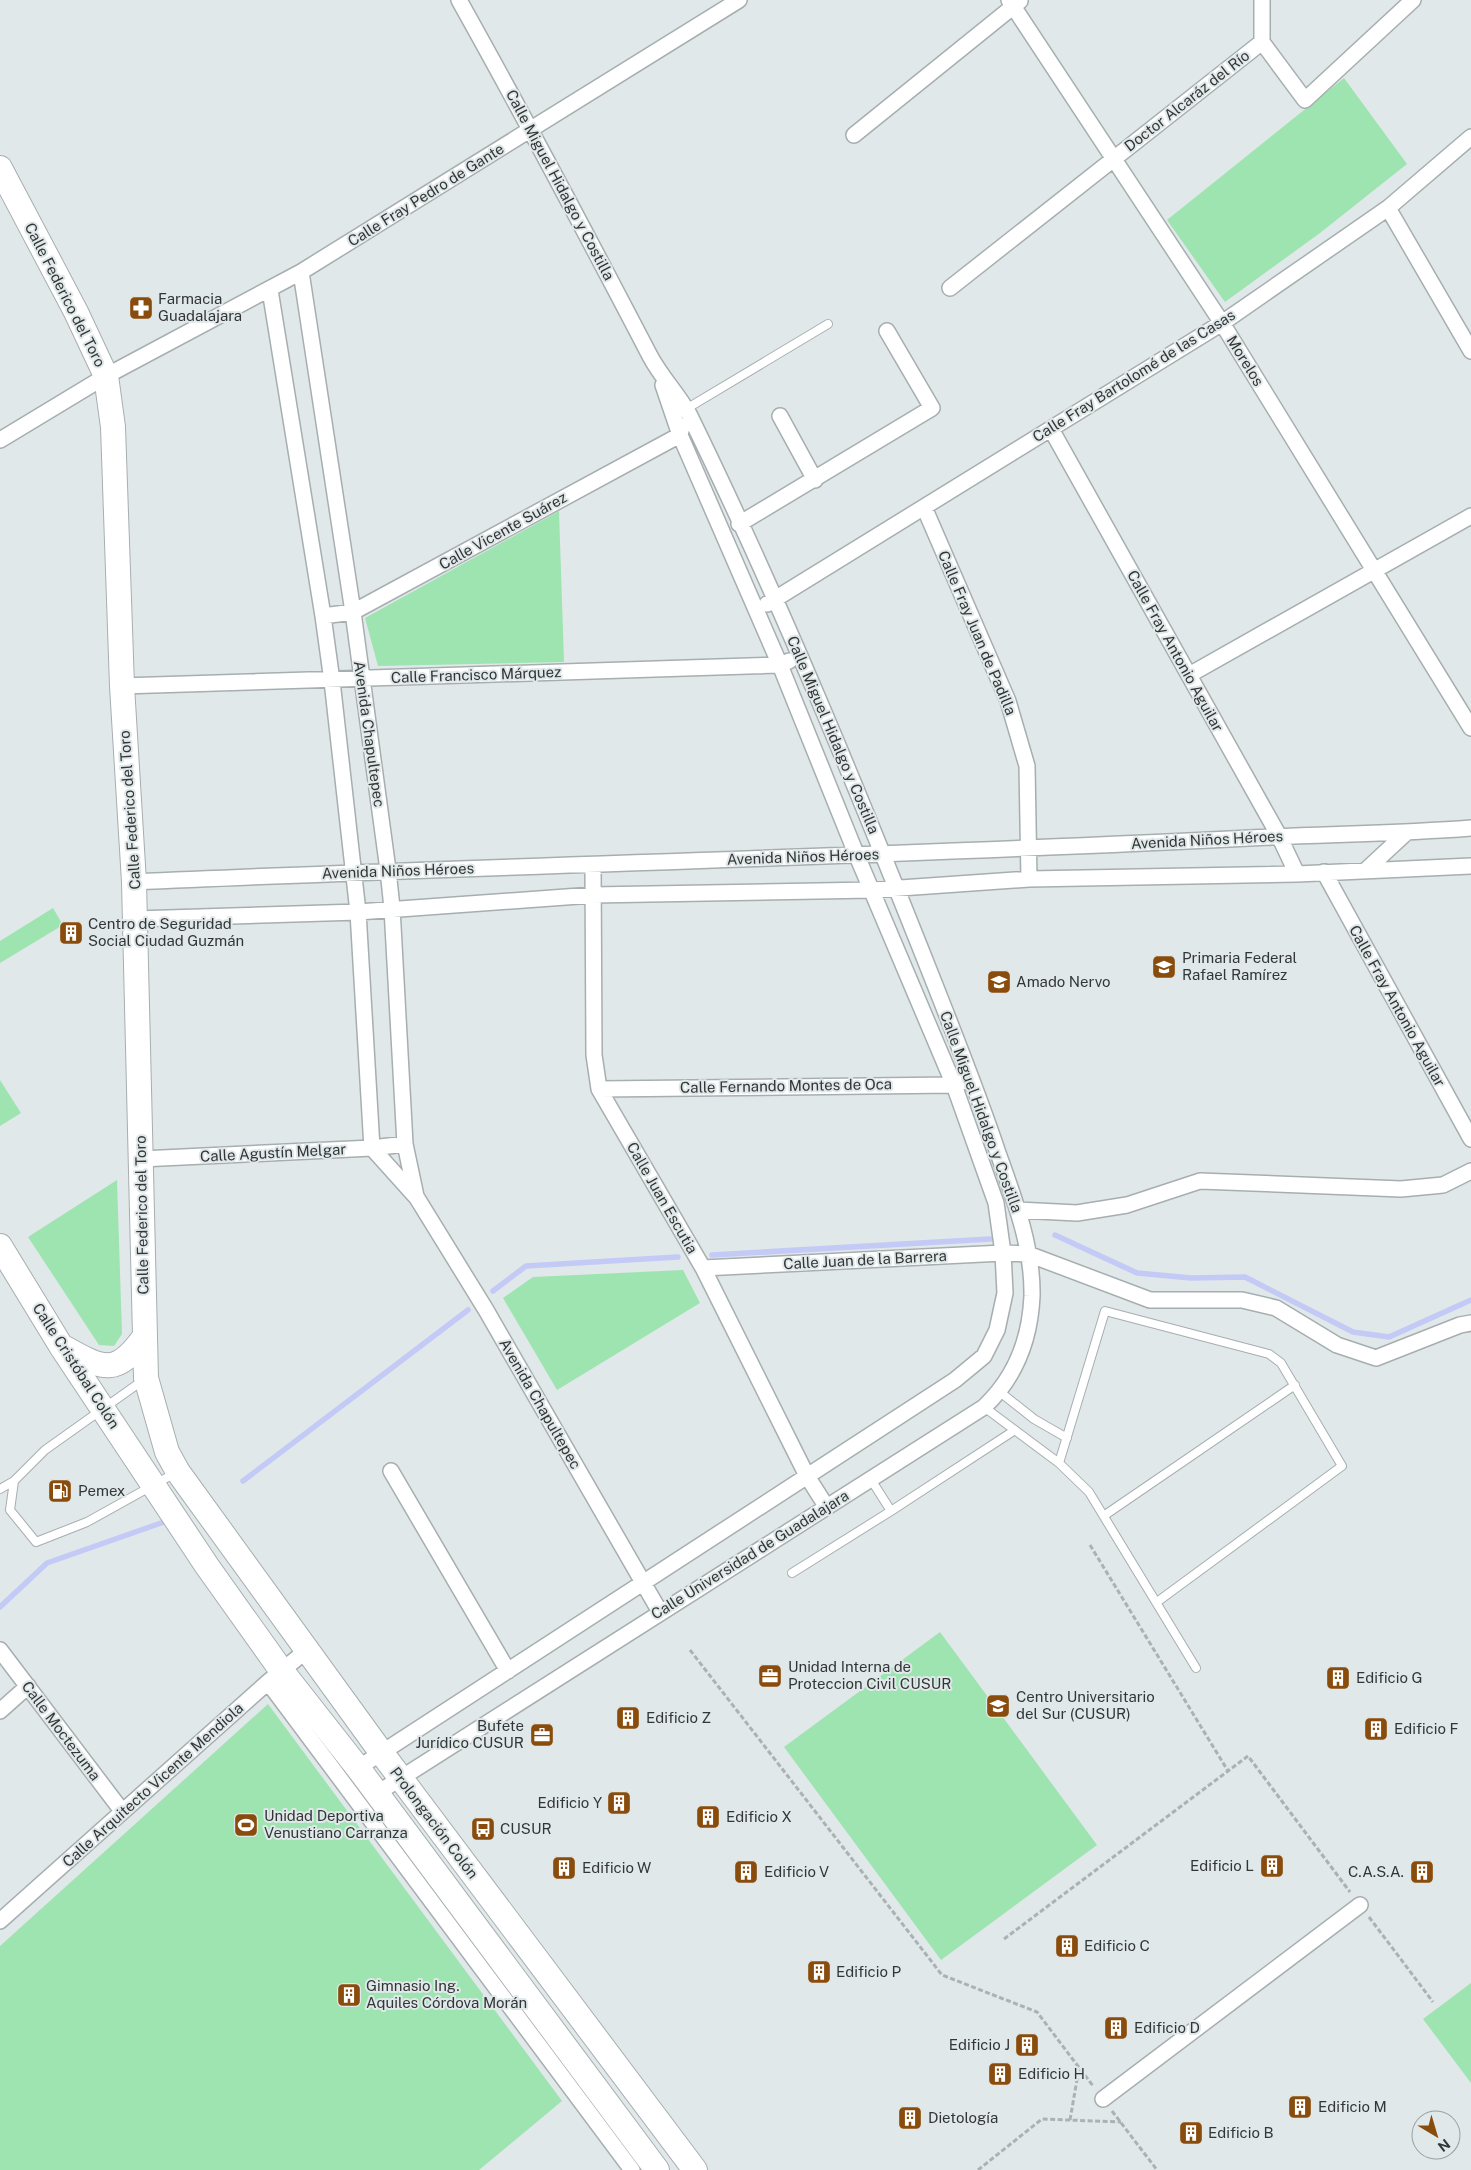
<svg xmlns="http://www.w3.org/2000/svg" width="1471" height="2170" font-family="'Public Sans',sans-serif">
	<style>
		.green { fill: #9de4b0 }
		.lines { fill: none; stroke-linecap: round; stroke-linejoin: round }
		.stream { stroke: #c3caf6; stroke-width: 5.5 }
		.lane-casing { stroke: #a7aeb0; stroke-width: 10 }
		.street-casing { stroke: #a7aeb0; stroke-width: 18 }
		.primary-casing { stroke: #a7aeb0; stroke-width: 26 }
		.path { stroke: #acb2b3; stroke-width: 3; stroke-dasharray: 5 2.5; stroke-linecap: butt }
		.lane { stroke: #fff; stroke-width: 8 }
		.street { stroke: #fff; stroke-width: 15 }
		.primary { stroke: #fff; stroke-width: 24 }
		.labels { text-anchor: middle; stroke-width: 4; stroke-linejoin: round; paint-order: stroke }
		.street-label { font-size: 15px; fill: #333636; stroke: #e1e8ea }
		.poi-label { font-size: 15px; fill: #333636; stroke: #e1e8ea; text-anchor: start }
	</style>
	<rect width="100%" height="100%" fill="#e1e8ea"/>
	<!-- green -->
	<path class="green" d="M1344,78L1407,164L1320,233L1225,302L1167,220Z
		M559,511L564,662L378,666L365,618Z
		M53,908L63,925L0,963V941Z
		M0,1080L21,1113L0,1126Z
		M117,1180L122,1334L114,1346L99,1345L28,1237Z
		M683,1270L700,1303L557,1390L503,1298L533,1277Z
		M940,1632L1097,1845L941,1960L784,1747Z
		M268,1704L562,2101L479,2170H0V1946Z
		M1471,1983V2083L1423,2019Z"/>
	<g class="lines">
		<!-- stream -->
		<path class="stream" d="M1055,1235L1137,1273L1191,1278L1245,1277L1353,1332L1389,1337L1471,1300
			M712,1255L990,1239
			M493,1291L526,1266L678,1257
			M243,1481L468,1310
			M0,1607L47,1563L164,1522"/>
		<defs>
			<path id="lane" d="M686,409L828,324
				M142,1381L45,1450L14,1481L10,1510L36,1542L87,1522L177,1472
				M1000,1392L1034,1419L1067,1438
				M984,1407L1059,1463L1089,1492L1196,1668
				M1059,1463L1105,1311L1269,1354L1281,1363L1342,1466L1157,1602
				M870,1478L891,1511
				M0,1489L14,1481
				M1105,1515L1295,1385
				M792,1573L891,1511L1015,1430"/>
			<path id="street" d="M1009,0L1222,323L1471,728
				M1262,42L1305,100L1413,0
				M1262,42V0
				M854,135L1020,1
				M1388,208L1471,351
				M301,272L353,612L388,870L392,908L405,1144L416,1196
				M950,288L1262,42
				M270,290L323,616L332,681L358,912L372,1148L417,1198L486,1310L660,1612
				M780,416L815,480
				M1051,429L1279,836L1297,874
				M0,440L106,376L301,272L739,0
				M924,507L1008,701L1027,766L1029,879
				M739,524L932,408L887,331
				M767,604L1222,323L1388,208L1471,137
				M323,616L353,612L680,435L682,426
				M1189,675L1471,516
				M122,686L780,665L789,661
				M593,865L594,1055L599,1089L703,1268L807,1476L826,1506
				M1365,871L1406,833
				M1324,872L1471,1139
				M134,882C506,865 878,857 1249,838C1323,834 1397,834 1471,828
				M135,919L358,912L593,895L872,890L1029,879L1297,874L1471,866
				M599,1089L954,1085L962,1082
				M141,1159L372,1148L405,1144
				M1018,1210L1077,1213L1127,1205L1200,1181L1401,1189L1443,1185L1471,1171
				M703,1268L1003,1253L1028,1254L1150,1300H1242L1276,1308L1337,1345L1376,1358L1460,1325L1471,1323
				M391,1471L508,1671
				M0,1650L122,1811
				M268,1682L632,2170
				M0,1711L28,1686
				M358,1768L955,1380L984,1356L997,1330L1005,1293L1003,1253L996,1203L954,1085L857,856L780,665L680,435L663,385
				M376,1794L984,1407C1016,1377 1030,1340 1032,1296C1033,1247 1014,1198 998,1153C979,1096 957,1041 935,985C859,793 780,600 689,414C678,394 661,377 650,356C588,237 525,118 459,0
				M0,1921L268,1682L307,1650
				M1103,2099L1360,1905"/>
			<path id="primary" d="M0,168L76,312L106,376L113,427L122,686L134,882L146,1378L167,1452L178,1472L381,1752L695,2170
				M0,1246L61,1346L207,1566L281,1670L358,1768L657,2170
				M65,1348C104,1370 117,1376 145,1336"/>
		</defs>
		<!-- lane casing -->
		<use href="#lane" class="lane-casing"/>
		<!-- street casing -->
		<use href="#street" class="street-casing"/>
		<!-- primary casing -->
		<use href="#primary" class="primary-casing"/>
		<!-- path -->
		<path class="path" d="M1090,1545L1228,1771
			M690,1650L942,1975L1037,2012L1093,2086
			M1369,1917L1433,2002
			M1004,1939L1248,1756L1350,1892
			M1112,2111L1157,2170
			M1070,2120L1079,2068
			M978,2170L1042,2119L1121,2122"/>
		<!-- lane -->
		<use href="#lane" class="lane"/>
		<!-- street -->
		<use href="#street" class="street"/>
		<!-- primary -->
		<use href="#primary" class="primary"/>
	</g>
	<!-- icons -->
	<defs>
		<symbol id="pharmacy-square" viewBox="-11 -11 22 22"><rect x="-9" y="-9" width="18" height="18" rx="4" fill="#894c0c" stroke="#e1e8ea"/><path d="M-2-6h4v4h4v4h-4v4h-4v-4h-4v-4h4Z" fill="#fff"/></symbol>
		<symbol id="building-square" viewBox="-11 -11 22 22"><rect x="-9" y="-9" width="18" height="18" rx="4" fill="#894c0c" stroke="#e1e8ea"/><path d="M-4-6H4V6H1V3H-1V6H-4ZM-2.5-4.3h1.7v1.8h-1.7ZM.8-4.3h1.7v1.8H.8ZM-2.5-1h1.7V.8h-1.7ZM.8-1h1.7V.8H.8Z" fill="#fff"/></symbol>
		<symbol id="school-square" viewBox="-11 -11 22 22"><rect x="-9" y="-9" width="18" height="18" rx="4" fill="#894c0c" stroke="#e1e8ea"/><path d="M0-5L7-2L0 1L-7-2ZM-4 1L0 2.5L4 1V4Q0 6-4 4Z" fill="#fff"/></symbol>
		<symbol id="fuel-square" viewBox="-11 -11 22 22"><rect x="-9" y="-9" width="18" height="18" rx="4" fill="#894c0c" stroke="#e1e8ea"/><path d="M-5.5-6h7V0h2V4h1.3V-2.5L3-4.5l.8-.8L6-3V5H2.5V1h-1V6h-7ZM-4.2-4.7v3.2H.2V-4.7Z" fill="#fff"/></symbol>
		<symbol id="office-square" viewBox="-11 -11 22 22"><rect x="-9" y="-9" width="18" height="18" rx="4" fill="#894c0c" stroke="#e1e8ea"/><path d="M-6-3h4V-5.5h4V-3h4V5H-6ZM-1-4.5V-3h2v-1.5ZM-6 0V1H6V0Z" fill="#fff"/></symbol>
		<symbol id="university-square" viewBox="-11 -11 22 22"><rect x="-9" y="-9" width="18" height="18" rx="4" fill="#894c0c" stroke="#e1e8ea"/><path d="M0-5L7-2L0 1L-7-2ZM-4 1L0 2.5L4 1V4Q0 6-4 4Z" fill="#fff"/></symbol>
		<symbol id="stadium-square" viewBox="-11 -11 22 22"><rect x="-9" y="-9" width="18" height="18" rx="4" fill="#894c0c" stroke="#e1e8ea"/><path d="M0-5a6.5 5 0 1 0 0 10a6.5 5 0 1 0 0-10ZM-3.5-1.8h7v3.6h-7Z" fill="#fff"/></symbol>
		<symbol id="bus-square" viewBox="-11 -11 22 22"><rect x="-9" y="-9" width="18" height="18" rx="4" fill="#894c0c" stroke="#e1e8ea"/><path d="M-5-6H5V4H4V6H2V4H-2V6H-4V4H-5ZM-3.5-4V0h7V-4ZM-3.5 1.2v1.5H-2V1.2ZM2 1.2v1.5H3.5V1.2Z" fill="#fff"/></symbol>
	</defs>
	<g fill-rule="evenodd">
		<use href="#pharmacy-square" x="127" y="294" width="28" height="28"/>
		<use href="#building-square" x="57" y="919" width="28" height="28"/>
		<use href="#school-square" x="1150" y="953" width="28" height="28"/>
		<use href="#school-square" x="985" y="968" width="28" height="28"/>
		<use href="#fuel-square" x="46" y="1477" width="28" height="28"/>
		<use href="#office-square" x="756" y="1662" width="28" height="28"/>
		<use href="#building-square" x="1324" y="1664" width="28" height="28"/>
		<use href="#university-square" x="984" y="1692" width="28" height="28"/>
		<use href="#building-square" x="614" y="1704" width="28" height="28"/>
		<use href="#building-square" x="1362" y="1715" width="28" height="28"/>
		<use href="#office-square" x="528" y="1721" width="28" height="28"/>
		<use href="#building-square" x="605" y="1789" width="28" height="28"/>
		<use href="#building-square" x="694" y="1803" width="28" height="28"/>
		<use href="#stadium-square" x="232" y="1811" width="28" height="28"/>
		<use href="#bus-square" x="469" y="1815" width="28" height="28"/>
		<use href="#building-square" x="1258" y="1852" width="28" height="28"/>
		<use href="#building-square" x="550" y="1854" width="28" height="28"/>
		<use href="#building-square" x="732" y="1858" width="28" height="28"/>
		<use href="#building-square" x="1408" y="1858" width="28" height="28"/>
		<use href="#building-square" x="1053" y="1932" width="28" height="28"/>
		<use href="#building-square" x="805" y="1958" width="28" height="28"/>
		<use href="#building-square" x="335" y="1981" width="28" height="28"/>
		<use href="#building-square" x="1102" y="2014" width="28" height="28"/>
		<use href="#building-square" x="1013" y="2031" width="28" height="28"/>
		<use href="#building-square" x="986" y="2060" width="28" height="28"/>
		<use href="#building-square" x="1286" y="2093" width="28" height="28"/>
		<use href="#building-square" x="896" y="2104" width="28" height="28"/>
		<use href="#building-square" x="1177" y="2119" width="28" height="28"/>
	</g>
	<g class="labels">
		<!-- street labels -->
		<g class="street-label">
			<text transform="translate(1187 101) rotate(-38)" y="5">Doctor Alcaráz del Río</text>
			<text transform="translate(560 185) rotate(62)" y="5">Calle Miguel Hidalgo y Costilla</text>
			<text transform="translate(426 195) rotate(-32)" y="5">Calle Fray Pedro de Gante</text>
			<text transform="translate(65 295) rotate(63)" y="5">Calle Federico del Toro</text>
			<text transform="translate(1245 361) rotate(58)" y="5">Morelos</text>
			<text transform="translate(1134 376) rotate(-32)" y="5">Calle Fray Bartolomé de las Casas</text>
			<text transform="translate(503 531) rotate(-29)" y="5">Calle Vicente Suárez</text>
			<text transform="translate(977 633) rotate(67)" y="5">Calle Fray Juan de Padilla</text>
			<text transform="translate(1175 651) rotate(61)" y="5">Calle Fray Antonio Aguilar</text>
			<text transform="translate(476 675) rotate(-2)" y="5">Calle Francisco Márquez</text>
			<text transform="translate(369 734) rotate(82)" y="5">Avenida Chapultepec</text>
			<text transform="translate(833 735) rotate(67)" y="5">Calle Miguel Hidalgo y Costilla</text>
			<text transform="translate(130 810) rotate(-94)" y="5">Calle Federico del Toro</text>
			<text transform="translate(1207 840) rotate(-3)" y="5">Avenida Niños Héroes</text>
			<text transform="translate(803 857) rotate(-2)" y="5">Avenida Niños Héroes</text>
			<text transform="translate(398 871) rotate(-2)" y="5">Avenida Niños Héroes</text>
			<text transform="translate(1397 1006) rotate(61)" y="5">Calle Fray Antonio Aguilar</text>
			<text transform="translate(786 1086) rotate(-1)" y="5">Calle Fernando Montes de Oca</text>
			<text transform="translate(981 1112) rotate(70)" y="5">Calle Miguel Hidalgo y Costilla</text>
			<text transform="translate(273 1153) rotate(-3)" y="5">Calle Agustín Melgar</text>
			<text transform="translate(662 1198) rotate(60)" y="5">Calle Juan Escutia</text>
			<text transform="translate(142 1215) rotate(-91)" y="5">Calle Federico del Toro</text>
			<text transform="translate(865 1260) rotate(-3)" y="5">Calle Juan de la Barrera</text>
			<text transform="translate(76 1366) rotate(57)" y="5">Calle Cristóbal Colón</text>
			<text transform="translate(540 1404) rotate(60)" y="5">Avenida Chapultepec</text>
			<text transform="translate(750 1555) rotate(-32)" y="5">Calle Universidad de Guadalajara</text>
			<text transform="translate(61 1731) rotate(53)" y="5">Calle Moctezuma</text>
			<text transform="translate(153 1785) rotate(-42)" y="5">Calle Arquitecto Vicente Mendiola</text>
			<text transform="translate(434 1823) rotate(53)" y="5">Prolongación Colón</text>
		</g>
		<!-- poi labels -->
		<g class="poi-label">
			<text x="158" y="304">Farmacia<tspan x="158" dy="17">Guadalajara</tspan></text>
			<text x="88" y="929">Centro de Seguridad<tspan x="88" dy="17">Social Ciudad Guzmán</tspan></text>
			<text x="1182" y="963">Primaria Federal<tspan x="1182" dy="17">Rafael Ramírez</tspan></text>
			<text x="1016" y="987">Amado Nervo</text>
			<text x="78" y="1496">Pemex</text>
			<text x="788" y="1672">Unidad Interna de<tspan x="788" dy="17">Proteccion Civil CUSUR</tspan></text>
			<text x="1356" y="1683">Edificio G</text>
			<text x="1016" y="1702">Centro Universitario<tspan x="1016" dy="17">del Sur (CUSUR)</tspan></text>
			<text x="646" y="1723">Edificio Z</text>
			<text x="524" y="1731" text-anchor="end">Bufete<tspan x="524" dy="17">Jurídico CUSUR</tspan></text>
			<text x="1394" y="1734">Edificio F</text>
			<text x="602" y="1808" text-anchor="end">Edificio Y</text>
			<text x="264" y="1821">Unidad Deportiva<tspan x="264" dy="17">Venustiano Carranza</tspan></text>
			<text x="726" y="1822">Edificio X</text>
			<text x="500" y="1834">CUSUR</text>
			<text x="1254" y="1871" text-anchor="end">Edificio L</text>
			<text x="582" y="1873">Edificio W</text>
			<text x="764" y="1877">Edificio V</text>
			<text x="1404" y="1877" text-anchor="end">C.A.S.A.</text>
			<text x="1084" y="1951">Edificio C</text>
			<text x="836" y="1977">Edificio P</text>
			<text x="366" y="1991">Gimnasio Ing.<tspan x="366" dy="17">Aquiles Córdova Morán</tspan></text>
			<text x="1134" y="2033">Edificio D</text>
			<text x="1010" y="2050" text-anchor="end">Edificio J</text>
			<text x="1018" y="2079">Edificio H</text>
			<text x="1318" y="2112">Edificio M</text>
			<text x="928" y="2123">Dietología</text>
			<text x="1208" y="2138">Edificio B</text>
		</g>
	</g>
	<!-- north arrow -->
	<g transform="translate(1436 2135) rotate(142)"><circle r="24" fill="#e1e8ea" stroke="#9ba1a2"/>
	<path d="M0-4L9 19L0 12L-9 19Z" fill="#894c0c"/>
	<text y="-8" font-size="14" font-weight="bold" text-anchor="middle" fill="#333636">N</text>
	</g>
</svg>
